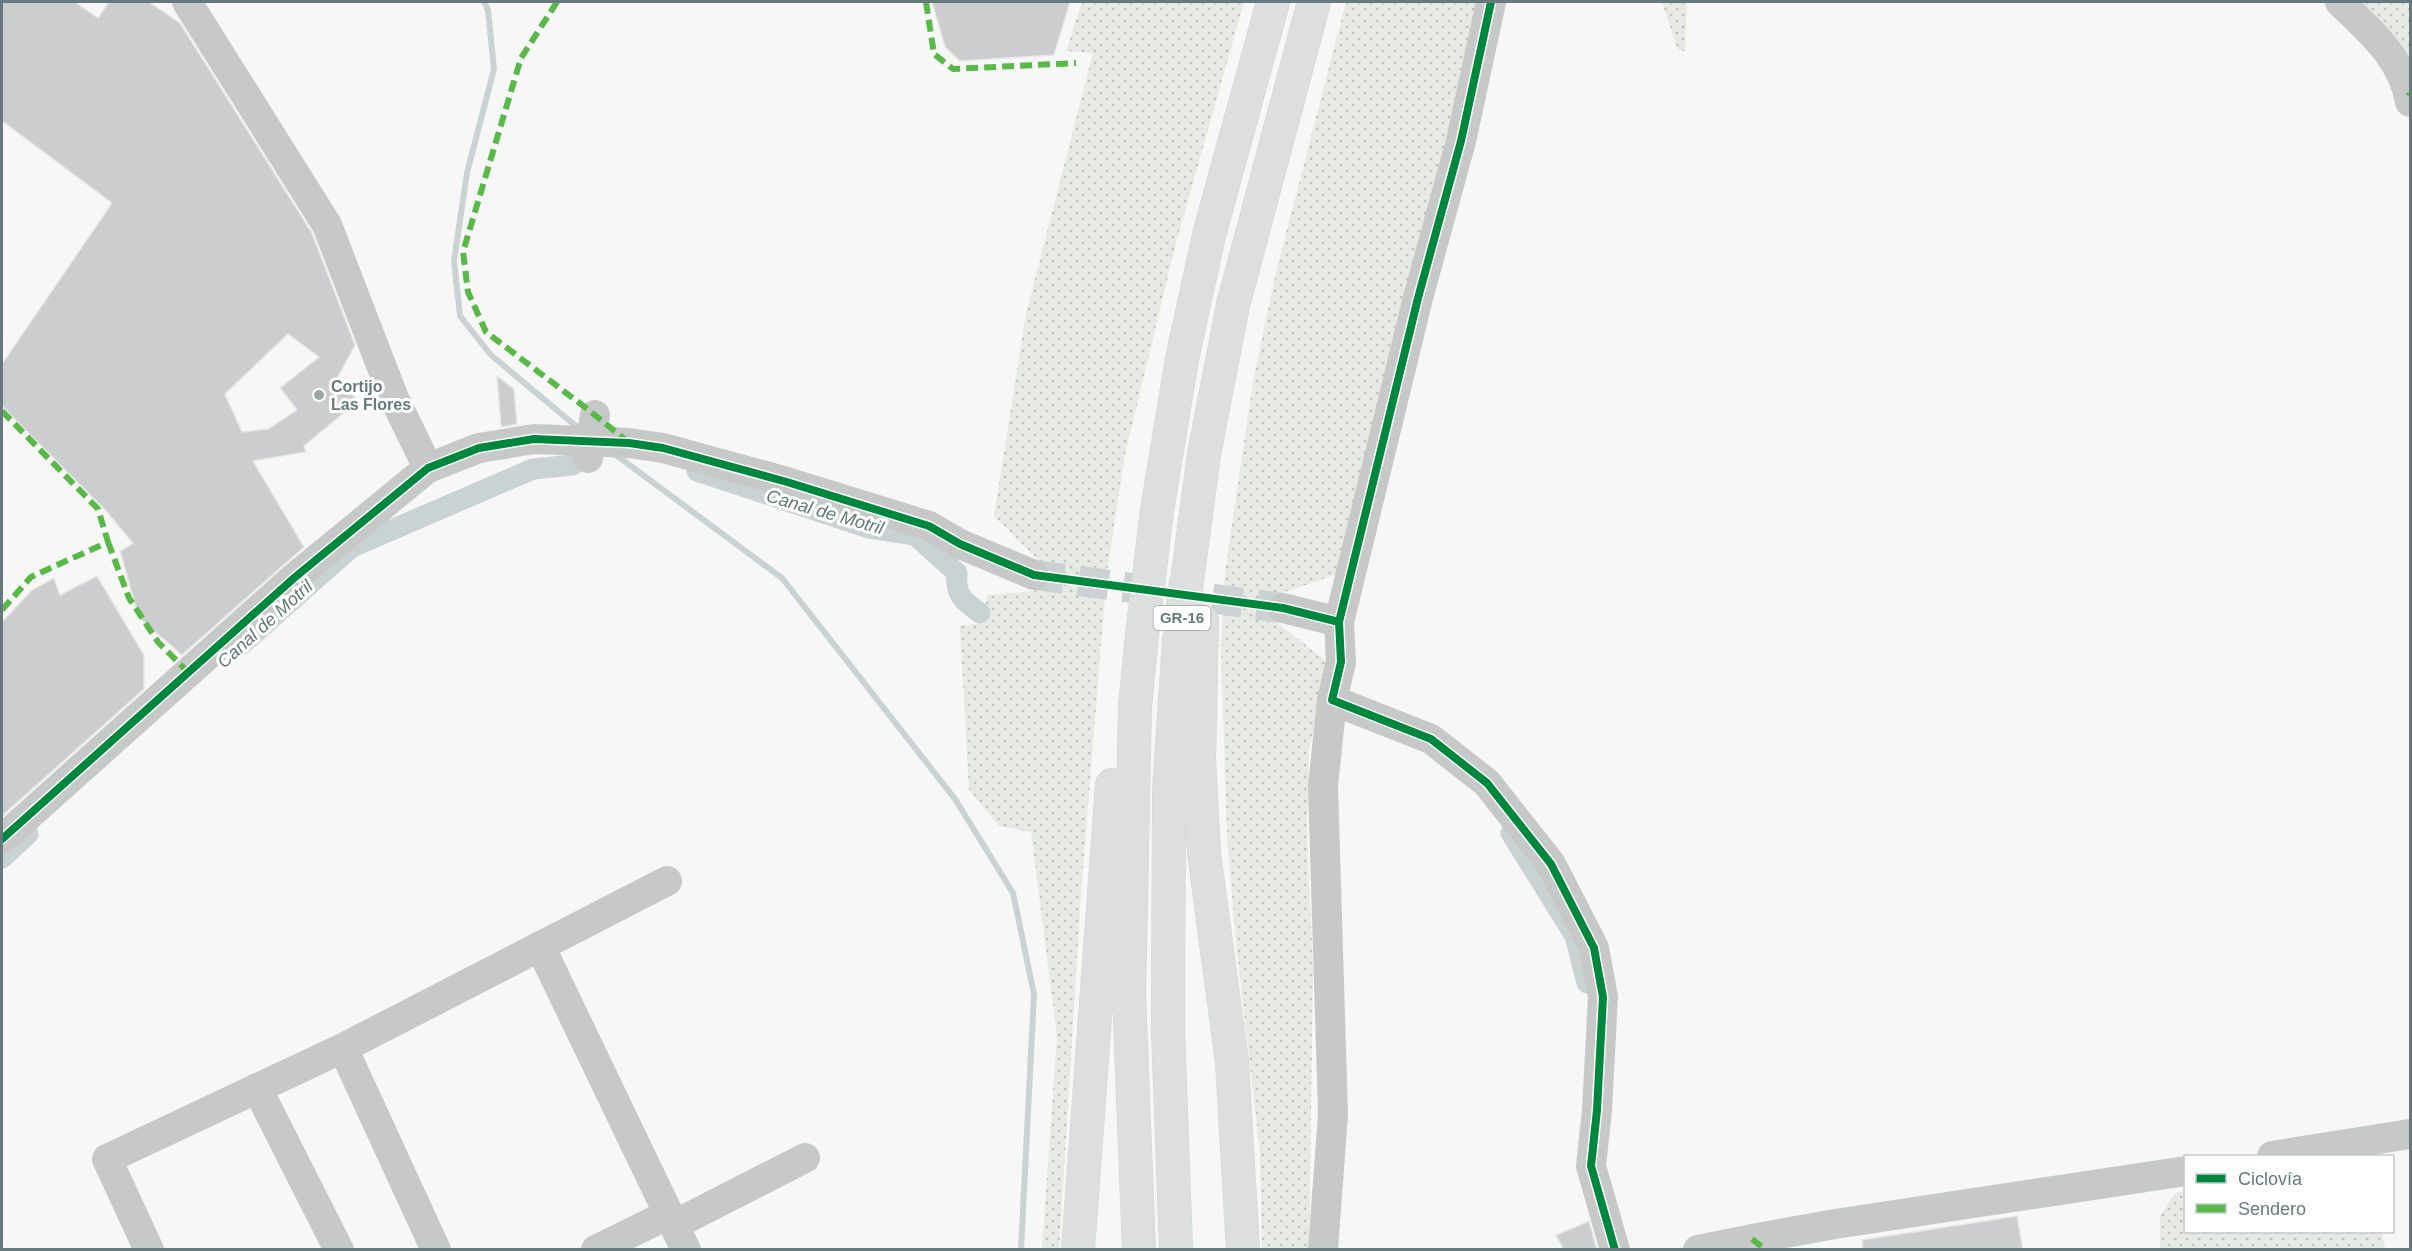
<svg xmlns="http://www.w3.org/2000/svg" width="2412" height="1251" font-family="Arial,sans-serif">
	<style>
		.grass { fill: url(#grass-dots) }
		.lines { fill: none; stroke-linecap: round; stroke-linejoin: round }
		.stream { stroke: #c9d3d3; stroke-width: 6 }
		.canal { stroke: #c9d3d3; stroke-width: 21 }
		.building { fill: #cccdce; stroke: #e7e7e6; stroke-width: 1.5; fill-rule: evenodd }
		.minor-tunnel { stroke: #ccd2d3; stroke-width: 30; stroke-dasharray: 30 15; stroke-linecap: butt }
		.highway-casing { stroke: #d2d3d4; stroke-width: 34 }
		.minor { stroke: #c7c8c8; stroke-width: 30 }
		.highway { stroke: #dddede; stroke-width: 33 }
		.quiet { stroke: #58b947; stroke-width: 6; stroke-dasharray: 12 6; stroke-linecap: butt }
		.cycleway-casing { stroke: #fff; stroke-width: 11 }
		.cycleway { stroke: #00873e; stroke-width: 8 }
		.poi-dot { fill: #99a6a8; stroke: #fff; stroke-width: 2 }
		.labels { text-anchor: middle; stroke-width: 6; stroke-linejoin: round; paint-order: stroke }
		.shield { fill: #fff; stroke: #94a2a5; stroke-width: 1.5 }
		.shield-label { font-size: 15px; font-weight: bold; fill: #667a7e }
		.poi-label { font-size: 16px; font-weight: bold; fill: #667a7e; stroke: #fff; text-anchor: start }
		.water-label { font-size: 18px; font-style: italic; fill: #617878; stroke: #fff }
	</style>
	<defs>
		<pattern id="grass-dots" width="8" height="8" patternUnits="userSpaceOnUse" patternTransform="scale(1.5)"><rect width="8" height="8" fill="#e7e9e5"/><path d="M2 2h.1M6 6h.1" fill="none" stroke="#bfc2bf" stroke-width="1.8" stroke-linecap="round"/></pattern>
	</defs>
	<rect width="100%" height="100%" fill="#f7f7f7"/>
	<!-- grass -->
	<path class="grass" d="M1082,2H1244L1176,243L1125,454L1107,571L1082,879L1059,1249H1042L1057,1036L1031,832L999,826L969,790L960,626L984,623L987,595L1035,591L1034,575L1038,560L994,516L1026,314L1093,53L1066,51Z
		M1346,2H1481L1343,572L1282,593L1275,621L1330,664L1309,749L1307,837L1313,969L1309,1249L1262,1250L1260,1152L1236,943L1227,835L1221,654L1225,573L1253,382L1276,272Z
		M1662,2H1687L1685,51L1678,50Z
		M2355,2H2410V63Z
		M2185,1191L2186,1232H2382L2385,1249H2160V1216L2175,1193Z"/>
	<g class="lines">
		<!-- stream -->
		<path class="stream" d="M484,2L488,10L494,69L467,173L454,261L460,316L491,355L577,427
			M616,455L782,578L955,799L1013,893L1034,994L1021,1250"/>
		<!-- canal -->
		<path class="canal" d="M697,471L869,528L915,535L957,573C955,595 963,601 980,613
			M240,646L352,547L533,469L573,465
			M1511,833L1575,936L1587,983
			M2,858L28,834"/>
	</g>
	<!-- building -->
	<path class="building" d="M2,2H75L98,18L109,2H149L180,23L312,233L355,345L338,377L358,401L304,446L306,452L253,461L304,547L182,655L139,618L120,551L133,543L107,512L2,406V364L112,203L2,121ZM288,334L319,357L280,388L297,410L268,429L242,432L225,394Z
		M932,2H1070L1054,55L960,61L945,47Z
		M497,376L514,389L517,424L501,427Z
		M97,576L144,655V689L2,816V622L32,590L54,578L60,595Z
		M2017,1216L2023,1250H1863L1862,1240Z
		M1589,1221L1597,1250H1564L1556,1235Z"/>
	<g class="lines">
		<!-- minor-tunnel -->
		<path class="minor-tunnel" d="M1034,575L1283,608"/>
		<defs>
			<path id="highway" d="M1202,621L1199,759L1204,853L1232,1062L1243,1250
				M1078,1250L1112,785
				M1139,1250L1129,995L1135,706L1142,635L1157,510L1182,359L1209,235L1273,2
				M1176,1250L1168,1029L1169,791L1179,641L1204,454L1233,305L1314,2"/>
		</defs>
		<!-- highway casing -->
		<use href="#highway" class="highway-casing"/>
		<!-- minor -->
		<path class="minor" d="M187,2L327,225L393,396L428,468
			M1491,2L1461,141L1418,298L1339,622L1341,662L1332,700L1431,739L1487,783L1551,864L1594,948L1603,997L1597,1110L1591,1166L1615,1250
			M2340,2C2370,31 2403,58 2410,102
			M588,458L595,415
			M1283,608L1339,622
			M2,839L294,578L428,468L479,448L534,439L629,443L663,448L787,482L929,526L960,544L1034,575
			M540,946L686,1250
			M257,1088L339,1250
			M2272,1156L2410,1134
			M674,1225L805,1158
			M149,1250L107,1159L343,1048
			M436,1250L343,1048L667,881
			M596,1250L669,1214
			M1323,1250L1333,1114L1323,786L1332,700
			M1698,1250L1748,1240
			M1730,1250L1752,1239L1835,1224L2186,1171"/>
		<!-- highway -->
		<use href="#highway" class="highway"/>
		<!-- quiet -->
		<path class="quiet" d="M557,2L521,58L463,252L468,292L486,332L586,408L627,441
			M926,2L934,54L953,69L1076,63
			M2409,96L2410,93
			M2,411L98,509L108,542L31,577L2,610
			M108,542L129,598L158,642L188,672
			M1752,1239L1766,1250"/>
		<defs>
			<path id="cycleway" d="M1491,2L1461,141L1418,298L1339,622L1341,662L1332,700L1431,739L1487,783L1551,864L1594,948L1603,997L1597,1110L1591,1166L1615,1250
				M2,839L294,578L428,468L479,448L534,439L629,443L663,448L787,482L929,526L960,544L1034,575L1283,608L1339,622"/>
		</defs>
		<!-- cycleway casing -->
		<use href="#cycleway" class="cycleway-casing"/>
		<!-- cycleway -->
		<use href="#cycleway" class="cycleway"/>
	</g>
	<!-- markers -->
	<circle class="poi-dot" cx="319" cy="395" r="6"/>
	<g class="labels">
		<!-- shield labels -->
		<rect class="shield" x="1153.5" y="606" width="57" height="24" rx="4.5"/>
		<g class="shield-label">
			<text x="1182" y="623">GR-16</text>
		</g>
		<!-- poi labels -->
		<g class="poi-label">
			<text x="331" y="392">Cortijo<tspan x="331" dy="18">Las Flores</tspan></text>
		</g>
		<!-- water labels -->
		<g class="water-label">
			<text transform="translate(825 512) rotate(16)" y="6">Canal de Motril</text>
			<text transform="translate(265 624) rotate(-42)" y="6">Canal de Motril</text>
		</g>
	</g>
	<!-- border -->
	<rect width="2412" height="1251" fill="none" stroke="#667a7e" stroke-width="6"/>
	<!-- legend -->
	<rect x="2184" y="1155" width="210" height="78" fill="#ffffff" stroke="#c2cacb" stroke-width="1.5"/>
	<rect x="2196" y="1174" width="30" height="9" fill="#00873e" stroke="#c2cacb" stroke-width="1.5"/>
	<text x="2238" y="1185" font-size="18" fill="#667a7e">Ciclovía</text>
	<rect x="2196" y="1204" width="30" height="9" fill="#58b947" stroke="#c2cacb" stroke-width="1.5"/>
	<text x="2238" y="1215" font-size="18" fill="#667a7e">Sendero</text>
</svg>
